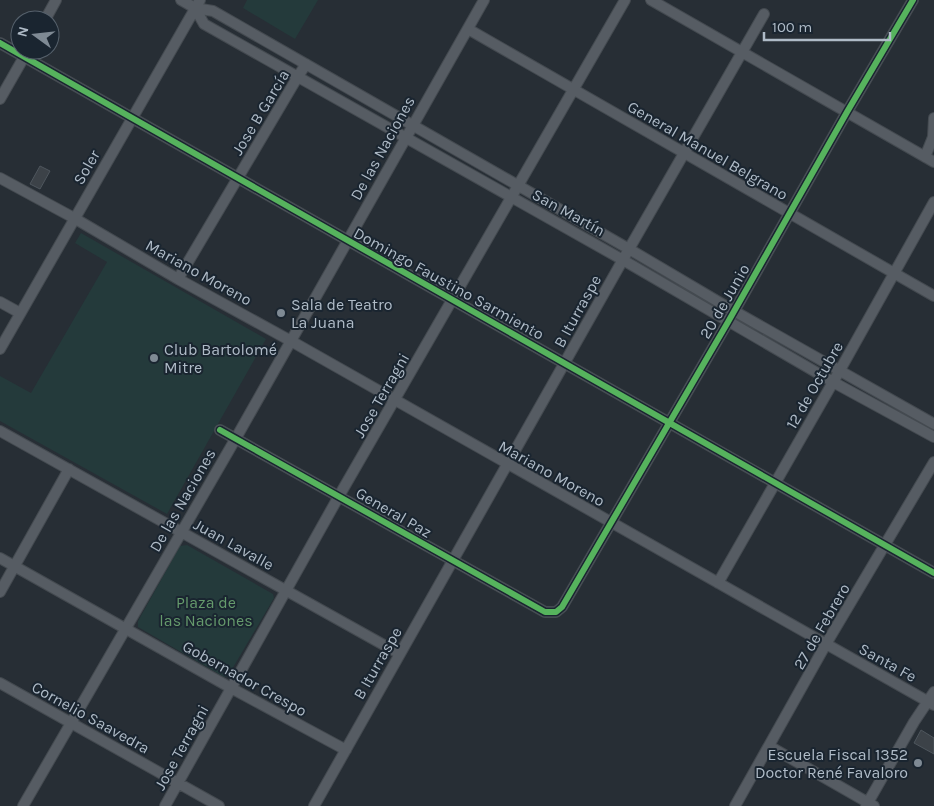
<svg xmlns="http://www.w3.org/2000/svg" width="934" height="806" font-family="Karla,sans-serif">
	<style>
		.green { fill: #243a3b }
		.building { fill: #3c4248; stroke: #4e565d }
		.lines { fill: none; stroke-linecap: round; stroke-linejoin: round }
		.minor-casing { stroke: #444a50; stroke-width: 12 }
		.minor { stroke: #565c63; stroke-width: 10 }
		.cycleway-casing { stroke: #1a2530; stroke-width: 9 }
		.cycleway { stroke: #56b35d; stroke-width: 6 }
		.poi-dot { fill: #7f8a94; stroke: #1a2530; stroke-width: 2 }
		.labels { text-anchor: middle; stroke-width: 4; stroke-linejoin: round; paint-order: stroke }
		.street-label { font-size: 16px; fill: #afbbc7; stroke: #1a2530 }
		.poi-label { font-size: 16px; fill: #afbbc7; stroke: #1a2530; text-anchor: start }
		.park-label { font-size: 16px; fill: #659a6c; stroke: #1a2530 }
	</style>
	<rect width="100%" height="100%" fill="#272e35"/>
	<!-- green -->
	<path class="green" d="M247,0H318L295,39L243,8Z
		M81,233L266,339L167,514L0,421V376L31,393L107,262L75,243Z
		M187,545L273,594L274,598L228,676L224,677L138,627V621L180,546Z"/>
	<!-- building -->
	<path class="building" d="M40,166L50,171L40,189L30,184Z
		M921,730L934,738V754L914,743Z"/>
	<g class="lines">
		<defs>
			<path id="minor" d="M181,0L195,8L213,11L629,249L734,311L934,424
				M651,0L934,162
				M195,8L204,24L623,260L833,382L934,437
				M45,20L56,0
				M468,29L934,296
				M0,43L934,573
				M0,99L28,50
				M925,157L933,137L934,118
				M0,178L74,218L178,279L291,341L934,705
				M178,279L297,78L306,64
				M0,302L20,313
				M0,349L200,0
				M220,430L545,612H556L562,607L728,322L847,112L913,0
				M0,431L400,654
				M0,558L231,688L346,750
				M718,583L840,370L934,202
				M0,592L69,469
				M0,683L219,806
				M769,746L874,806
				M23,806L236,438L484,0
				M165,806L339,496L625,0
				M314,806L629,249L764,14
				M735,806L826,644L934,462
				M866,806L914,722L934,692"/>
		</defs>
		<!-- minor casing -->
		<use href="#minor" class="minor-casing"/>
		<!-- minor -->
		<use href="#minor" class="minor"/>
		<defs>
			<path id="cycleway" d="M0,43L934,573
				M220,430L545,612H556L562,607L728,322L847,112L913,0"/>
		</defs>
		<!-- cycleway casing -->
		<use href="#cycleway" class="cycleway-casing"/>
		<!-- cycleway -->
		<use href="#cycleway" class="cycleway"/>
	</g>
	<!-- markers -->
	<g class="poi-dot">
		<circle cx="281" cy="313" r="5"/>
		<circle cx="154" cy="358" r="5"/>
		<circle cx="918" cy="763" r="5"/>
	</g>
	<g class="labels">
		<!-- street labels -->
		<g class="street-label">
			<text transform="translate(260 112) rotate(-59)" y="6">Jose B García</text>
			<text transform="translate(382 148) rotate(-61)" y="6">De las Naciones</text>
			<text transform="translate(708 150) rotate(30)" y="6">General Manuel Belgrano</text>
			<text transform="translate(86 167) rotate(-60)" y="6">Soler</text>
			<text transform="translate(569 212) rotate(29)" y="6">San Martín</text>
			<text transform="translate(199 272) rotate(29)" y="6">Mariano Moreno</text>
			<text transform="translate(449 283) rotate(29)" y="6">Domingo Faustino Sarmiento</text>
			<text transform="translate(724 301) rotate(-60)" y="6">20 de Junio</text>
			<text transform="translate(577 311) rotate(-61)" y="6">B Iturraspe</text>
			<text transform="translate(814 385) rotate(-60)" y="6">12 de Octubre</text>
			<text transform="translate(381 395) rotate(-60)" y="6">Jose Terragni</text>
			<text transform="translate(552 473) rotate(29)" y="6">Mariano Moreno</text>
			<text transform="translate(182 500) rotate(-60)" y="6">De las Naciones</text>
			<text transform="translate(394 512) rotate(30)" y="6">General Paz</text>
			<text transform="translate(234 544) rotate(29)" y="6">Juan Lavalle</text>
			<text transform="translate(821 626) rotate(-60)" y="6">27 de Febrero</text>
			<text transform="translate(888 662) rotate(29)" y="6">Santa Fe</text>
			<text transform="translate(377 663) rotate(-60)" y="6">B Iturraspe</text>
			<text transform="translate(245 678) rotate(29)" y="6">Gobernador Crespo</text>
			<text transform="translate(91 717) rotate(29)" y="6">Cornelio Saavedra</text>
			<text transform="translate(181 747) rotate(-61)" y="6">Jose Terragni</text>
		</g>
		<!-- poi labels -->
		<g class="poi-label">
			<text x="291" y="310">Sala de Teatro<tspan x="291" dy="18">La Juana</tspan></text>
			<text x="164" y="355">Club Bartolomé<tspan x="164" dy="18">Mitre</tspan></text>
			<text x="908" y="760" text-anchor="end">Escuela Fiscal 1352<tspan x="908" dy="18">Doctor René Favaloro</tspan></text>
		</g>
		<!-- park labels -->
		<g class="park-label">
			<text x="206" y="608">Plaza de<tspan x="206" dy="18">las Naciones</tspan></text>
		</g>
	</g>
	<!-- north arrow -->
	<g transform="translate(35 35) rotate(285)"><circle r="24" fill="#1a2530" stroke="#56616c"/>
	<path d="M0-4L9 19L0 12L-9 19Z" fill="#7f8a94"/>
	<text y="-8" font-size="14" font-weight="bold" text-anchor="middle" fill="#afbbc7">N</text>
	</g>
	<!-- scale -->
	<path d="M764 32v8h126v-8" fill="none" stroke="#afbbc7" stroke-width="2.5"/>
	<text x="772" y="32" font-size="15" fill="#afbbc7" stroke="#1a2530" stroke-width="4" paint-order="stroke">100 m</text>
</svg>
